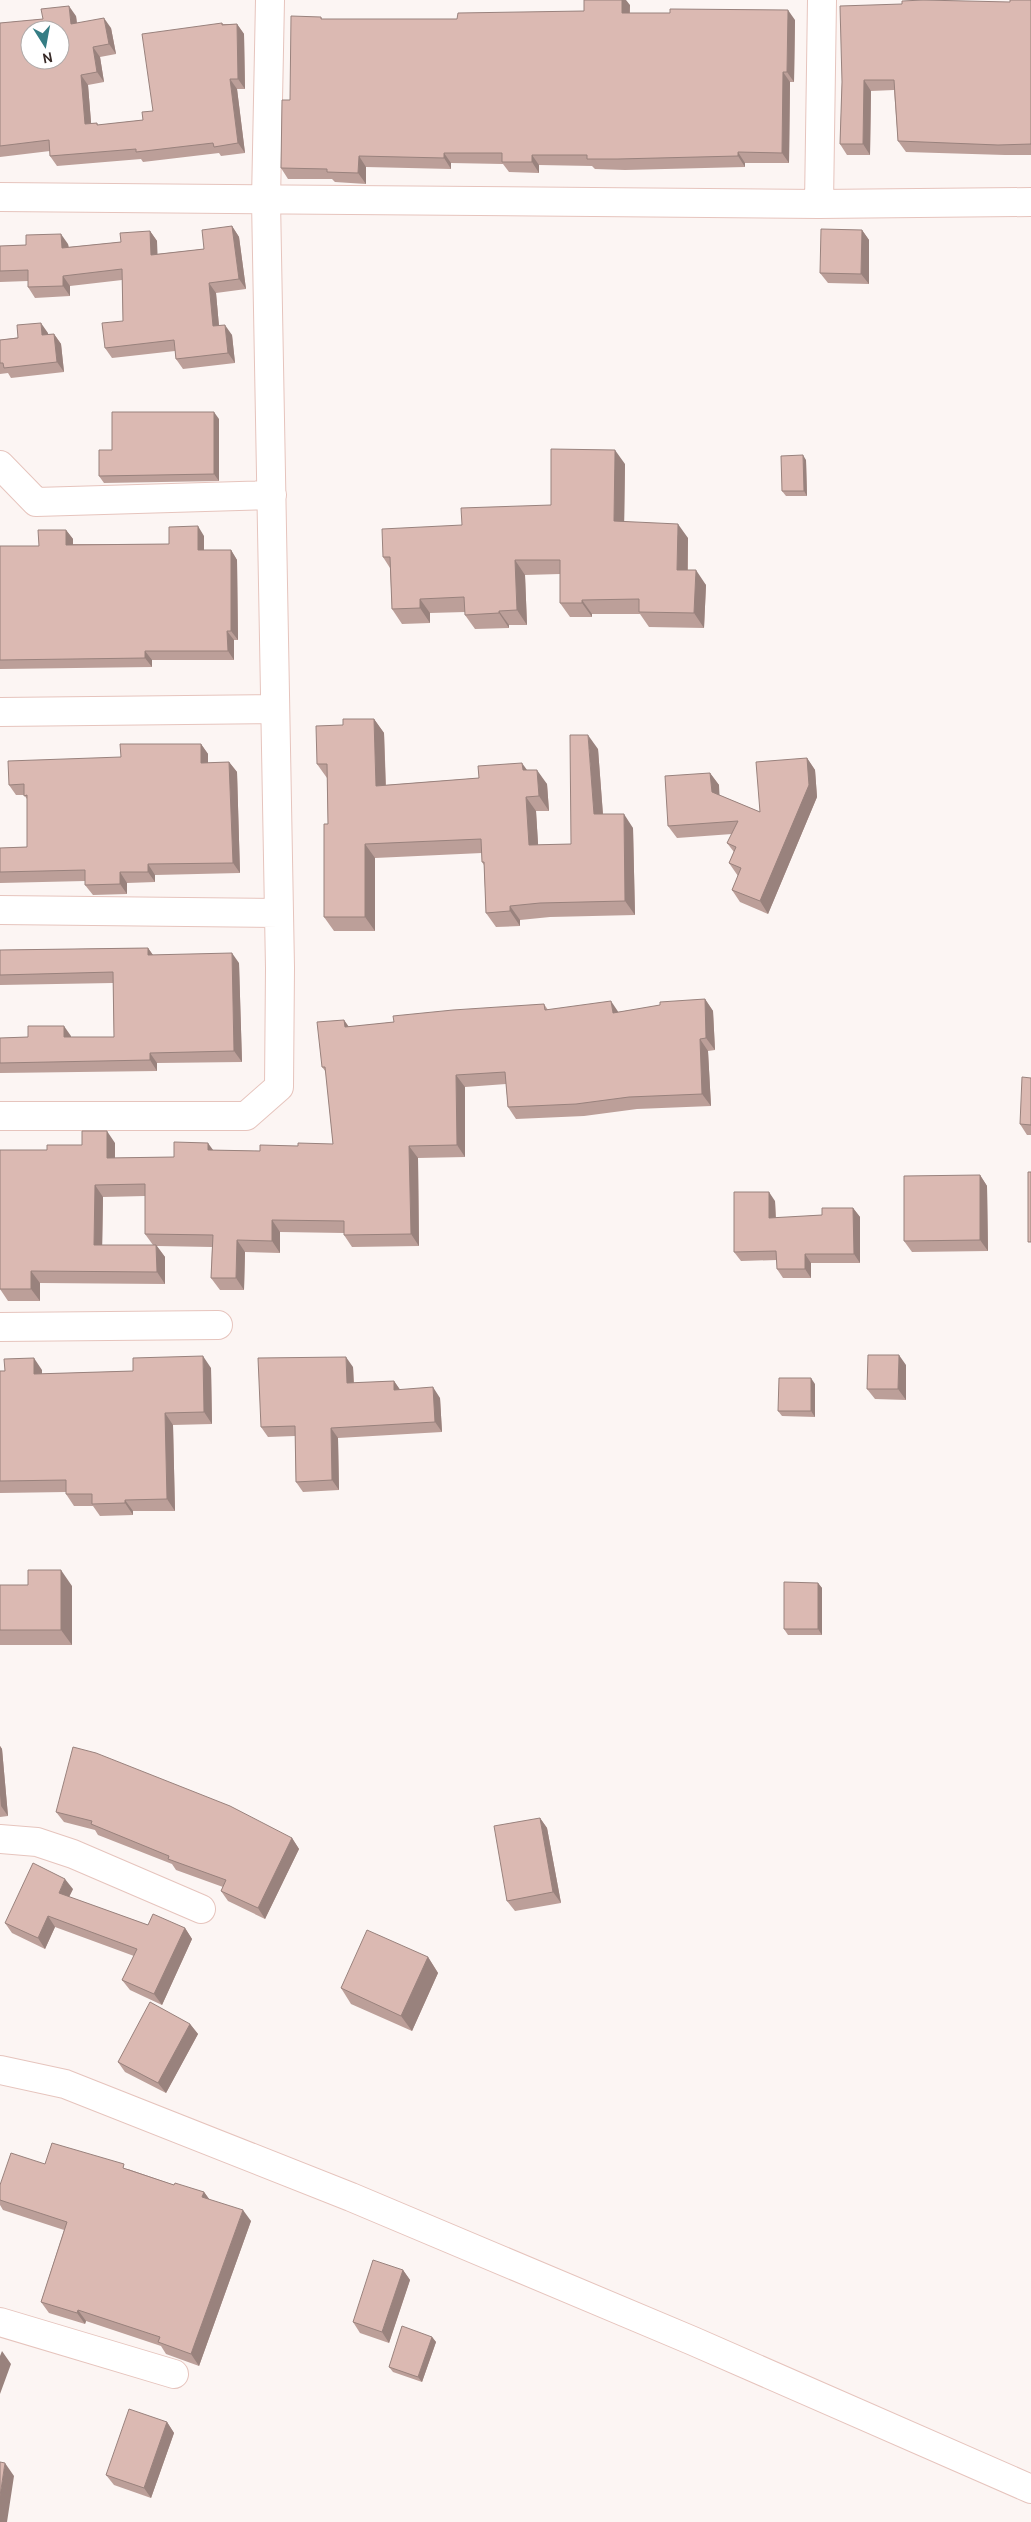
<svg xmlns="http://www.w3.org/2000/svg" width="1031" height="2522" font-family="Cabin,sans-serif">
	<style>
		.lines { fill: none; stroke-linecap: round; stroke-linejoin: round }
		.minor-casing { stroke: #e6c4bd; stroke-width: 30 }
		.minor { stroke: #fff; stroke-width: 28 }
		.wall { fill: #bc9f99; fill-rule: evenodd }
		.shaded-wall { fill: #99827d }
		.building { fill: #dbb9b2; stroke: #99827d; fill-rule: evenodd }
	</style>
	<rect width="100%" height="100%" fill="#fcf5f3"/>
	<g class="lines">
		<defs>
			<path id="minor" d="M0,197L819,204L1031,202
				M819,204L822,0
				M0,465L36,502L272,495
				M0,712L275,709
				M0,910L279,913
				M0,1116H246L279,1087L280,968L266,200L270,0
				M0,1327L218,1325
				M0,1839L37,1842L73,1854L201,1909
				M0,2070L65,2084L351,2197L693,2341L1031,2489
				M0,2322L174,2374"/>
		</defs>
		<!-- minor casing -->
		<use href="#minor" class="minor-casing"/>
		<!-- minor -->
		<use href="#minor" class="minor"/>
	</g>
	<!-- wall -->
	<path class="wall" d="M1031,0V155H1005L906,152L898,141L894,90L871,91L870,155H847L840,144L842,82L1010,2Z
		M630,5V13L795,20L794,82H790L789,163H745V167L625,170L595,169L592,166L539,165V173L509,172L503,164L451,163V169L366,167V184L335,182L332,179H288L281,168L321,17L322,19H457L584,11Z
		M76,16L77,23L111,28L116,54L100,57L104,82L88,85L91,123H97L98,125L143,120L153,111L222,23L223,24H237L244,34L245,89H237L245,153L221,156L219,153L143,162L141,159L57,166L50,156V151L0,157V23Z
		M232,226L239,237L246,289L216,293L219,326L232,335L235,363L183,369L176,359L175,351L112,358L105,348L123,321L122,280L70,286V296L35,298L28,287V281L0,282V246L68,244L69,247L121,242L150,231L157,241V254L204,249Z
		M862,230L869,240V284L828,283L820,273Z
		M48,333V335L54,334L61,344L64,372L11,378L8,373L0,374V340Z
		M219,419V481L104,483L99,476L112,450Z
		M806,460L807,496H786L782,491Z
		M625,464L624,521L688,538V570L706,585L704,628L649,627L640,614H592V617H570L560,603V574L525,575L527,625H509V628L475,629L465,615V612L430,613V623L402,624L392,609L390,568L383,557L462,525L551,505Z
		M66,530L73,539V544H169L204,536V550H231L237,560L238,640H234V660H152V667L0,669V546H39Z
		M374,719L384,733L386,785L479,778L527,770L547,784L549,811H536L538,845L571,844L598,749L603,814L633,828L635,915L550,917L520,920V926L496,927L486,913L484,865L482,862V853L375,858V931H334L324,917L328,824L327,778L317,764L343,725Z
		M201,744L208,754V763L229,762L237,772L240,873L155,875V882L127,883V894L93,895L85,885V881L0,883V848L27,847V799L24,795H16L9,785L121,757Z
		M807,758L815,770L817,797L768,914L740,902L732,890L738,876L729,863L734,852L727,843L732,834L677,838L668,826L710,773L719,785V795L760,812Z
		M148,948L153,955L239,963L242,1062L157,1063V1071L0,1073V1038L71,1036V1037H114L113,983L0,985V950Z
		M705,999L713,1011L715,1050L708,1051L711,1106L637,1109L584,1116L516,1119L508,1107L506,1084L465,1087V1157L418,1158L419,1246L352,1247L344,1235V1233L280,1232V1253L245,1252L244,1290H220L211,1278L212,1247L157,1246L165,1257V1284L40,1283V1301H8L0,1289L47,1150L82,1145L115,1143V1158L174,1157L213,1150L260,1151L298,1146L333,1144L326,1072L322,1067L344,1020L349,1027L394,1022L544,1004L548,1010L618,1012ZM145,1196V1234L153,1245H102L103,1197Z
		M1031,1078V1135H1027L1020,1124Z
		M980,1175L987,1186L988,1251L912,1252L904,1241Z
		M775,1201L776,1218L822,1215L853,1208L860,1217V1263H811V1278H783L777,1269V1260L741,1261L734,1252Z
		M906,1365V1400L875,1399L867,1389Z
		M353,1367L354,1383L394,1381L400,1390L440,1398L442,1432L338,1438L339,1490L303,1492L296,1482L295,1436L268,1437L261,1427Z
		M211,1368L212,1424L173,1425L175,1511H133V1515L100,1516L93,1506H74L66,1494V1492L0,1493V1371L42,1370V1374L133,1371Z
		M815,1384V1417L782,1416L778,1411Z
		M818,1583L822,1588V1635H788L784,1629Z
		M0,1585L72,1586V1645H0Z
		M0,1746L2,1749L8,1816L0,1817Z
		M56,1812L292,1838L299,1849L265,1919L228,1901L221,1891L223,1887L176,1870L172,1864L98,1835L95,1830L64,1822Z
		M540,1818L547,1828L561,1903L515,1911L507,1901Z
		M73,1889L69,1897L148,1925L185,1928L192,1939L162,2005L130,1990L122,1980L134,1956L55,1927L45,1949L12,1933L5,1923Z
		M428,1957L438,1973L412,2031L351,2004L341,1988Z
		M190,2024L198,2034L166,2093L125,2072L118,2062Z
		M45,2164L128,2169L174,2185L204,2192L209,2199L251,2221L199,2366L166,2354L161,2346L86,2321L85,2324L49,2313L41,2302L64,2230L3,2210L0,2205V2185Z
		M403,2270L410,2280L389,2343L360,2333L353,2322Z
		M432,2337L436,2342L422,2382L393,2372L389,2367Z
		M167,2422L174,2433L151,2498L114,2485L106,2475Z"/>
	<!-- shaded-wall -->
	<path class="shaded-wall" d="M622,0H626L630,5L629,23L622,13Z
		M69,6L76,16L78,34L71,24Z
		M788,10L795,20L794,82L787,72Z
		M104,18L111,28L116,54L109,44Z
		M237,24L244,34L245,89L238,79Z
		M93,47L100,57L104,82L97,72Z
		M783,72L790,82L789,163L782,153Z
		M81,75L88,85L92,134L85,124Z
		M230,79L237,89L245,153L238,143Z
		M864,80L871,91L870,155L863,144Z
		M738,152L745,163V167L738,156Z
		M444,153L451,163V169L444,158Z
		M532,155L539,165V173L532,162Z
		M359,156L366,167V184L358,173Z
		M232,226L239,237L246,289L239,279Z
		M862,230L869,240V284L861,274Z
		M150,231L157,241L158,265L151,255Z
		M61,234L68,244L69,258L62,248Z
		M63,276L70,286V296L63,286Z
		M209,283L216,293L220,337L213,326Z
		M41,323L48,333L49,345L42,335Z
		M225,325L232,335L235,363L228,353Z
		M54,334L61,344L64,372L57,362Z
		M214,412L219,419V481L214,474Z
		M615,450L625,464L624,535L614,521Z
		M803,455L806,460L807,496L804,491Z
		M678,524L688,538L687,585L677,570Z
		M198,526L204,536V560L198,550Z
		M66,530L73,539V554L66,545Z
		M231,550L237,560L238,640L231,631Z
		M515,560L525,575L527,625L517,610Z
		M696,570L706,585L704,628L694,613Z
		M420,599L430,613V623L420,608Z
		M582,600L592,614V617L582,603Z
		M499,611L509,625V628L499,613Z
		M227,631L234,640V660L228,651Z
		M145,651L152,660V667L145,658Z
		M374,719L384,733L386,800L376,786Z
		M588,735L598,749L604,829L594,814Z
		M201,744L208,754V773L201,763Z
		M807,758L815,770L817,797L768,914L760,901Z
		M229,762L237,772L240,873L233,863Z
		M522,763L532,777L523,770Z
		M537,770L547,784L549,811L539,796Z
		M710,773L719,785L720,804L712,792Z
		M526,797L536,811L539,859L529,845Z
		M624,814L633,828L635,915L625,901Z
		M365,844L375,858V931L365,917Z
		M148,864L155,875V882L148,872Z
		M120,872L127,883V894L120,884Z
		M510,906L520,920V926L510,911Z
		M148,948L155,958L148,955Z
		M232,953L239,963L242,1062L234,1051Z
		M705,999L713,1011L715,1050L706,1038Z
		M611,1001L619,1013H613Z
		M344,1020L352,1032L345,1027Z
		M64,1026L71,1036V1048L64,1037Z
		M700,1039L708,1051L711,1106L702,1094Z
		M150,1053L157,1063V1071L150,1060Z
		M456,1075L465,1087V1157L457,1145Z
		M107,1131L115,1143V1170L107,1158Z
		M208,1143L216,1154L208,1150Z
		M409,1146L418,1158L419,1246L411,1234Z
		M980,1175L987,1186L988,1251L980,1240Z
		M95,1185L103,1197L102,1257L94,1245Z
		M769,1192L775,1201L776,1228L769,1218Z
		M853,1208L860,1217V1263L854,1254Z
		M272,1220L280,1232V1253L272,1241Z
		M237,1240L245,1252L244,1290L236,1278Z
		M156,1245L165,1257V1284L157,1272Z
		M805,1254L811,1263V1278L805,1269Z
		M31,1271L40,1283V1301L31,1289Z
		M899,1355L906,1365V1400L898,1389Z
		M203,1356L211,1368L212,1424L204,1412Z
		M346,1357L353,1367L354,1393L347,1383Z
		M34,1358L42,1370V1385L34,1374Z
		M811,1378L815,1384V1417L811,1411Z
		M394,1381L401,1391L394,1390Z
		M433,1387L440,1398L442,1432L435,1422Z
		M165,1413L173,1425L175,1511L167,1499Z
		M331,1428L338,1438L339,1490L332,1480Z
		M125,1500L133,1511V1515L125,1503Z
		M61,1570L72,1586V1645L61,1630Z
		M818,1583L822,1588V1635L818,1629Z
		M0,1746L2,1749L8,1816L1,1806L0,1795Z
		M540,1818L547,1828L561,1903L553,1892Z
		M292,1838L299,1849L265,1919L258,1908Z
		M65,1879L73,1889L66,1903L59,1893Z
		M48,1916L55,1927L45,1949L38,1938Z
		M185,1928L192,1939L162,2005L154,1994Z
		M428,1957L438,1973L412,2031L401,2016Z
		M190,2024L198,2034L166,2093L158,2083Z
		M204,2192L212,2203L202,2197Z
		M243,2210L251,2221L199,2366L191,2354Z
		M403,2270L410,2280L389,2343L382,2332Z
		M78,2310L86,2321L85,2324L77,2313Z
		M432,2337L436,2342L422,2382L418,2377Z
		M2,2351L11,2364L0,2394V2356Z
		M167,2422L174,2433L151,2498L144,2488Z
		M5,2463L14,2476L7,2522H0V2496Z"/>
	<!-- building -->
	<path class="building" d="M584,0H622V13H670V9L788,10L787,72H783L782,153L738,152V156L618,159H587V155H532V162H502V153H444V158L359,156L358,173L327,172V169L281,168L282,100H290L291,16L321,17V19H457L458,13L584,11Z
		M923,0L1010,2V0H1031V144L998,145L898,141L894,80H864L863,144H840L842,82L840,6L902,4V1Z
		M69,6L71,24L104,18L109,44L93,47L97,72L81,75L85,124L97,123V125L143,120L142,112L153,111L142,34L222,23V25L237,24L238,79H230L238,143L214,147L213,143L136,152V149L50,156L49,140L0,146V23L43,19L41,9ZM30,30H60V60H30Z
		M232,226L239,279L209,283L213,326L225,325L228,353L176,359L174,340L105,348L102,323L123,321L122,269L63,276V286L28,287V270L0,271V246L26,245V235L61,234L62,248L121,242L120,233L150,231L151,255L204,249L202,230Z
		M821,229L862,230L861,274L820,273Z
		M41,323L42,335L54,334L57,362L4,368L3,363H0V340L18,338L17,325Z
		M112,412H214V474L99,476V450H112Z
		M551,449L615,450L614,521L678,524L677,570H696L694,613L639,612V599L582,600V603H560V560H515L517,610L499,611V613L465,615L464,597L420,599V608L392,609L390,557H383L382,529L462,525L461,508L551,505Z
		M803,455L804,491H782L781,456Z
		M198,526V550H231V631H227L228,651H145V658L0,660V546H39L38,530H66V545L169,544V527Z
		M343,719H374L376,786L479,778L478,766L522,763L523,770H537L539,796L526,797L529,845L571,844L570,735H588L594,814H624L625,901L540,903L510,906V911L486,913L484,862H482L481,839L365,844V917H324V824H328L327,764H317L316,726L343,725Z
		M120,744H201V763L229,762L233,863L148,864V872H120V884L85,885V870L0,872V848L27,847V795L24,796V784L9,785L8,761L121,757Z
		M807,758L809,785L760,901L732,890L741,868L729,863L736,847L727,843L738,821L668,826L665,776L710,773L712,792L760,812L756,762Z
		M148,948V955L232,953L234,1051L150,1053V1060L0,1063V1038L28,1037V1026H64V1037H114L113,972L0,975V950Z
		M705,999L706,1038L700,1039L702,1094L629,1097L576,1104L508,1107L505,1072L456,1075L457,1145L409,1146L411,1234L344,1235V1221L272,1220V1241L237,1240L236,1278H211L213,1235L145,1234V1184L95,1185L94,1245H156L157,1272L31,1271V1289H0V1150H47V1145H82V1131H107V1158L174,1157V1142L208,1143V1150L260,1151V1145L298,1146V1143L333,1144L325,1067H322L317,1022L344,1020L345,1027L394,1022L393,1016L453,1010L544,1004L545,1010L611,1001L613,1013L660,1005V1002Z
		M1022,1077L1031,1078V1125L1020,1124Z
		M1028,1172H1031V1242H1028Z
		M980,1175V1240L904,1241V1176Z
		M734,1192H769V1218L822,1215V1208H853L854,1254H805V1269H777L776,1251L734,1252Z
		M868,1355H899L898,1389H867Z
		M203,1356L204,1412L165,1413L167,1499L125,1500V1503L92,1504V1494H66V1480L0,1481V1371H5L4,1359L34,1358V1374L133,1371V1358Z
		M346,1357L347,1383L394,1381V1390L433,1387L435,1422L331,1428L332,1480L296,1482L295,1426L261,1427L258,1358Z
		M779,1378H811V1411H778Z
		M28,1570H61V1630H0V1585H28Z
		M784,1582L818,1583V1629H784Z
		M73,1747L96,1753L230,1806L292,1838L258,1908L221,1891L226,1880L168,1859L169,1856L91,1824L92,1821L56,1812Z
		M540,1818L553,1892L507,1901L494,1826Z
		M33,1863L65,1879L59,1893L148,1925L153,1914L185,1928L154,1994L122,1980L137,1949L48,1916L38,1938L5,1923Z
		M367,1930L428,1957L401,2016L341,1988Z
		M150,2002L190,2024L158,2083L118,2062Z
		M52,2143L124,2164L123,2168L174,2185L175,2183L204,2192L202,2197L243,2210L191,2354L158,2342L160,2337L78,2310L77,2313L41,2302L67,2222L0,2200V2185L11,2153L45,2164Z
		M373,2260L403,2270L382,2332L353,2322Z
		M402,2326L432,2337L418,2377L389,2367Z
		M129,2409L167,2422L144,2488L106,2475Z
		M0,2462L5,2463L0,2496Z"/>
	<!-- north arrow -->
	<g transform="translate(45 45) rotate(169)"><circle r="24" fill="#ffffff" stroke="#afaaa9"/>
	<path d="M0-4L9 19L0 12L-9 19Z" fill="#357d84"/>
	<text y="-8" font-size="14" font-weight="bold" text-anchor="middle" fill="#382b28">N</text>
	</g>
</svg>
